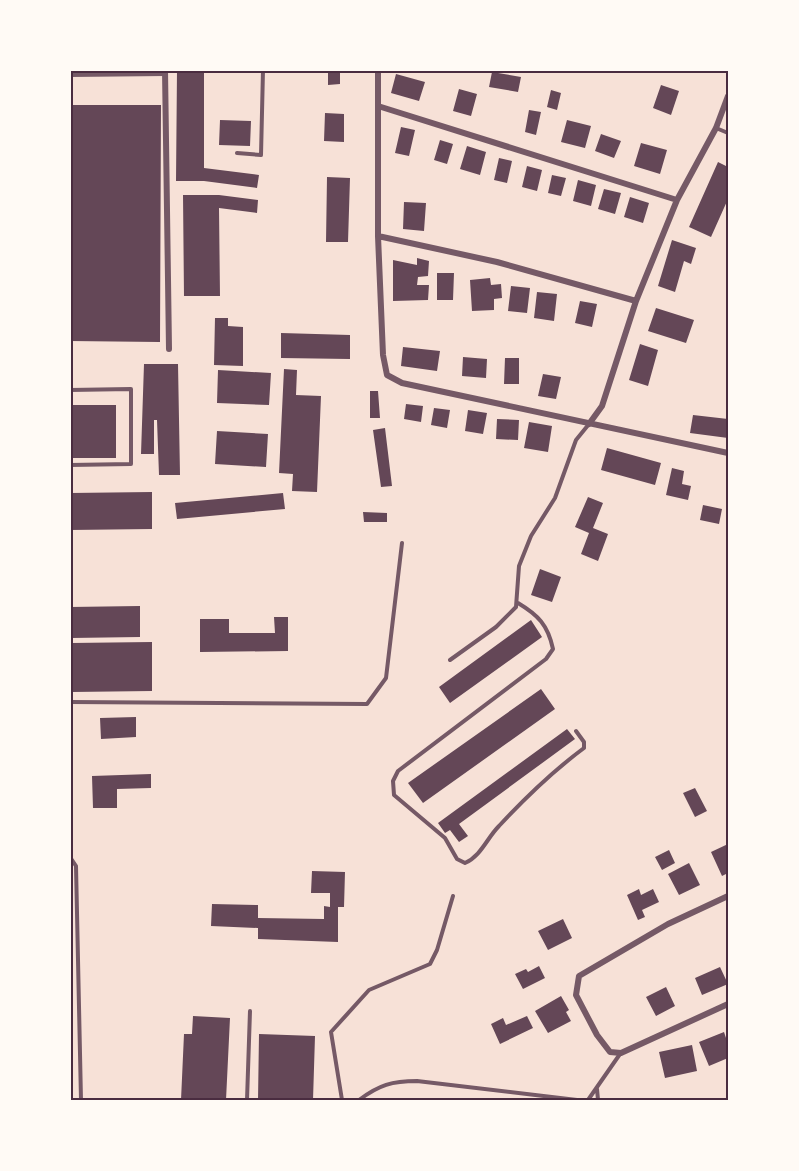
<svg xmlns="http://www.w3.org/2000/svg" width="799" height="1171" font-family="Commissioner,sans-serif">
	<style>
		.building { fill: #644757 }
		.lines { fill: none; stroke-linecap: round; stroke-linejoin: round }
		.service { stroke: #755966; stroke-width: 4 }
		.minor { stroke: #755966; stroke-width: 6 }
		.neatline { fill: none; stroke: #4a2c40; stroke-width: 2 }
	</style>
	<rect width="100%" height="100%" fill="#f7e1d7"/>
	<!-- building -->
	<path class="building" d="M177,70H204V168L259,175L257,188L204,181H176Z
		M328,70H340V84L328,85Z
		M492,72L521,77L518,92L489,87Z
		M396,74L425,82L419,101L391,93Z
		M661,85L679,91L671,115L653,108Z
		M459,89L477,94L471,116L453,111Z
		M551,90L561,93L557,110L547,107Z
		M70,105H161L160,342L70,341Z
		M529,110L541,112L536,135L525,132Z
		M325,113L344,114V142L324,141Z
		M220,120L251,121L250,146L219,145Z
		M567,120L591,126L585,148L561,142Z
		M401,127L415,130L409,156L395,153Z
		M601,134L621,141L614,158L595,151Z
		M440,140L453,144L447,164L434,160Z
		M641,143L667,150L660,174L634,166Z
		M467,146L486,152L480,175L460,169Z
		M499,158L512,161L507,183L494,180Z
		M718,162L728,167V199L711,237L689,227Z
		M527,166L542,170L537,191L522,187Z
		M552,175L566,178L561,196L548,193Z
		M327,177L350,178L348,242H326Z
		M578,180L596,185L591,206L573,201Z
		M604,189L621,193L615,214L598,209Z
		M183,195H219L258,200L257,213L219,208L220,296H184Z
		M630,197L649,203L643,223L624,217Z
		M404,202L426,203L424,231L403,229Z
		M672,240L696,248L691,264L684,261L675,292L658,286Z
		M417,258L429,261L428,276L418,277L417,285H429L428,300L393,301V260L417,265Z
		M437,273H454L453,300H437Z
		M490,278L491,285L501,284L502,298L494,299V310L472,311L470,280Z
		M511,286L530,288L527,313L508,311Z
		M537,292L557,294L554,321L534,318Z
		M580,301L597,304L592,327L575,323Z
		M656,308L694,320L686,343L648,331Z
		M215,318H228V326L243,327V366L214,365Z
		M281,333L350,335V359L281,358Z
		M640,344L658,350L648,386L629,380Z
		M403,347L440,351L437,371L401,366Z
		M463,357L487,359L486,378L462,376Z
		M505,358H519V384H504Z
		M144,364H178L180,475H159L157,420H154V454H141Z
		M284,369L297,370L296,395L321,396L317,492L292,491L293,474L279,473Z
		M218,370L271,373L269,405L217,403Z
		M543,374L561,377L556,399L538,396Z
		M370,391H378L380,418H370Z
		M406,404L423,406L421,422L404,419Z
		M70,405H116V458H70Z
		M434,408L450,410L447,428L431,425Z
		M468,410L487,413L483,434L465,431Z
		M693,415L728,419V438L690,433Z
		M497,419L519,420L518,440L496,439Z
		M529,422L552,426L548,452L524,448Z
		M385,428L392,486L381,487L373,430Z
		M217,431L268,434L266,467L215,464Z
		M607,448L661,463L655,485L601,470Z
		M672,468L684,471L682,484L691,486L688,500L666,495Z
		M152,492V529L70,530V493Z
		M283,493L285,509L177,519L175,503Z
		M588,497L603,503L593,528L608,534L598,561L581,554L589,533L575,527Z
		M703,505L722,509L719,524L700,520Z
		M363,512L387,513V522H364Z
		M540,569L561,577L552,602L531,595Z
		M140,606V637L71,638L70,607Z
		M274,617H288V651L200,652V619H229V633H275Z
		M531,620L542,637L450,703L439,687Z
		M152,642V691L72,692L71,643Z
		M541,689L555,709L423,803L408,783Z
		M136,717V737L101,739L100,718Z
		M567,729L575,739L459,824L468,836L459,842L450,830L445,833L438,823Z
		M151,774V788L117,789V808H93L92,776Z
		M695,788L707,811L695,817L683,793Z
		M728,844V873L722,876L711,852Z
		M669,850L675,863L662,870L655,857Z
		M689,863L700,885L679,895L668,874Z
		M312,871L345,872L344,907H338V942L258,939V928L211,926L212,904L258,905V918L324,919V906L330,907V893H311Z
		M639,889L641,895L653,889L659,902L642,910L645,917L638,920L627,895Z
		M563,919L572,938L548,950L538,931Z
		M539,966L545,978L523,989L515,974L526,969L528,972Z
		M720,967L728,984L702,995L695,978Z
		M666,987L675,1006L656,1016L646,997Z
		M561,996L569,1010L566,1012L571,1021L548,1033L535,1011Z
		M193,1016L230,1018L226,1100H181L184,1034H192Z
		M527,1016L533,1028L500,1044L491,1024L503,1018L506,1025Z
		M724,1032L728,1044V1058L709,1066L699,1042Z
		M259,1034L315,1036L313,1100H258Z
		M692,1045L697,1071L665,1078L659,1052Z"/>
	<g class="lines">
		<!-- service -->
		<path class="service" d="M70,75L165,74
			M716,128L728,133
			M237,153L261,155L263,70
			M70,390L131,389V464L70,465
			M518,603C538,615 548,625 553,649L546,659L398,771L393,781L394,795L445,838L457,859L465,863C481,856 487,838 499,826C525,798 553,771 584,748V742L576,731
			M450,660L496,627L516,607L519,566L531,536L555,498L576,440L589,424
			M70,702L367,704L386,678L402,543
			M70,857L76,866L81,1100
			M597,1089L598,1100
			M247,1100L250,1011
			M342,1100L331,1032L369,990L430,964L437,950L453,896
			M359,1100C379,1085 392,1081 417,1081L577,1100
			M588,1100L620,1054"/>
		<!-- minor -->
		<path class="minor" d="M165,70L169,349
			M378,70V236L383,355L387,375L402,383L728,453
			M378,106L677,200
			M378,236L497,262L636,301
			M589,424L602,406L636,301L677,200L716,128L728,96
			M728,896L668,924L579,976L576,995L597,1035L610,1052L621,1053L728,1004"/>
	</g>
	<!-- border -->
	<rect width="799" height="1171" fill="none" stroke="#fffaf5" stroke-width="144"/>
	<rect x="72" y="72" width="655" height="1027" class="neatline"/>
</svg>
